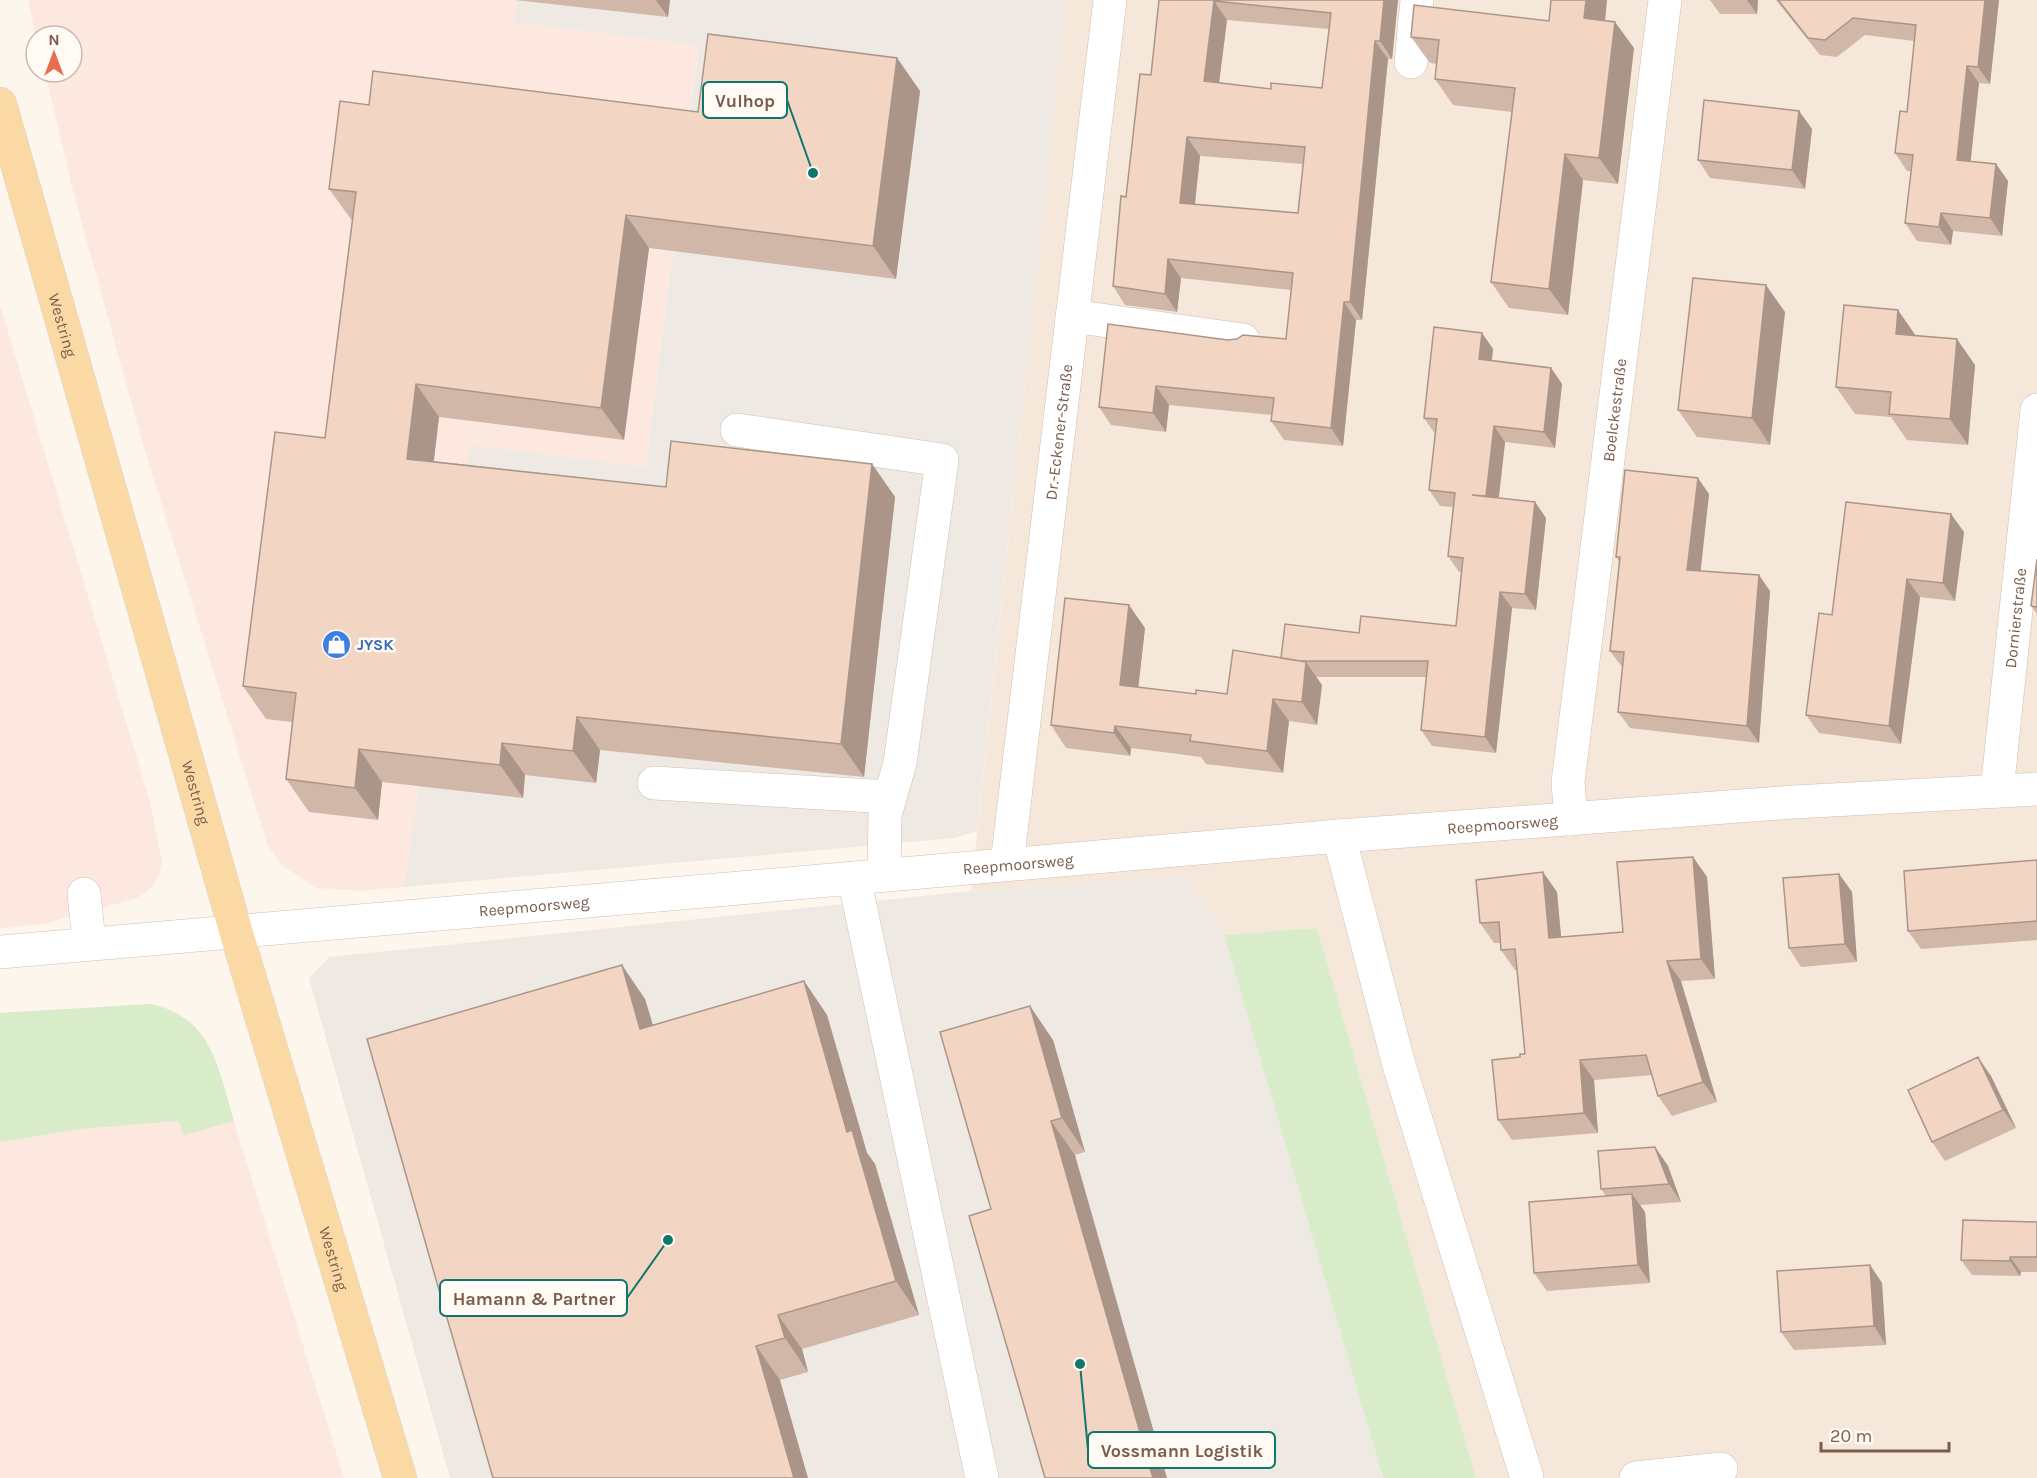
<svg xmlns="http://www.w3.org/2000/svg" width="2037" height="1478" font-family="Karla,sans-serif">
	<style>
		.residential { fill: #f5e8da }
		.commercial { fill: #fde8e0 }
		.industrial { fill: #efe9e4 }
		.green { fill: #d8ecc9 }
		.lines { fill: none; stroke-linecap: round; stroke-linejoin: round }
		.minor-casing { stroke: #d1beb0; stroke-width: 34 }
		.major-casing { stroke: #dad1cd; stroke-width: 34 }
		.minor { stroke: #fff; stroke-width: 33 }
		.major { stroke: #fbd9a5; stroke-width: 33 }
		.wall { fill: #d1b7a8; fill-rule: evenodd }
		.shaded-wall { fill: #aa9588 }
		.building { fill: #f3d5c3; stroke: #aa9588; stroke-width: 1.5; fill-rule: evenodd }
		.labels { text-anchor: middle; stroke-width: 5; stroke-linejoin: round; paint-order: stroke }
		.street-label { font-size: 16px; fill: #7a5c4d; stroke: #fffaf3 }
		.shop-label { font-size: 16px; font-weight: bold; fill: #366cbe; stroke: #fffaf3; text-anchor: start }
		.leader { fill: none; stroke: #0f766e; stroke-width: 2 }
		.callout-dot { fill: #0f766e; stroke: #fffaf3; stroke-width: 2 }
		.callout { fill: #fffaf3; stroke: #0f766e; stroke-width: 2 }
		.callout-label { font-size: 18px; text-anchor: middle; font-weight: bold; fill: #7a5c4d }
	</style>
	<rect width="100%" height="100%" fill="#fdf6ec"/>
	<!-- residential -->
	<path class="residential" d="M1066,0H2037V1478H1476L1317,928L1224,935L1184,875L971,891Z"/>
	<!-- commercial -->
	<path class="commercial" d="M28,0H517L515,22L699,44L646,467L466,481L404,887L360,891L316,888L280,864L267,844L142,441L73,191L45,72H72V36H36Z
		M0,305L149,798L162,862L158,878L149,890L137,898L43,924L0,928Z
		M151,1004L165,1007L191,1022L205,1038L214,1057L344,1478H0V1013Z"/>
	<!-- industrial -->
	<path class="industrial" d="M517,0H1066L977,831L955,838L404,887L470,445L646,467L699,45L514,22Z
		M1184,875L1224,935L1383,1478H450L309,978L329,957L971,891Z"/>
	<!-- green -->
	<path class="green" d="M1317,928L1476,1478H1383L1224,935Z
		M151,1004C213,1019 218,1068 234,1121L184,1135L178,1121L81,1129L0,1142V1013Z"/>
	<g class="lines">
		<defs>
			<g id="minor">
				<path d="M1411,62L1417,0"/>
				<path d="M1072,316L1243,340"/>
				<path d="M737,430L942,460L900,763L885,815L884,875"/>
				<path d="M654,783L890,797"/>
				<path id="s1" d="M1997,791L2037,410"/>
				<path id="s2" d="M1571,819L1568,782L1665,0"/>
				<path d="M1339,836L1399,1065L1527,1478"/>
				<path id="s3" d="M1007,864L1110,0"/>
				<path d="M854,878L982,1478"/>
				<path d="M84,894L89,942"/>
				<path id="s4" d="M0,952L1339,836L1794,802L2037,789"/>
				<path d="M1636,1478L1721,1469"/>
			</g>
			<g id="major">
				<path id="s5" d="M0,104L236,932L400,1478"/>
			</g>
		</defs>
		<!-- minor casing -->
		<use href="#minor" class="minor-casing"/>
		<!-- major casing -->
		<use href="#major" class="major-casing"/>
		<!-- minor -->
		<use href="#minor" class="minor"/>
		<!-- major -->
		<use href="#major" class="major"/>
	</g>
	<!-- wall -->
	<path class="wall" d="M515,0H670L668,17Z
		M1159,0H1398L1392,59H1388L1362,320H1356L1343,446L1284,440L1271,421L1272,415L1169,405L1166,432L1111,425L1099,407L1228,340L1286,339L1291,290L1181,278L1177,312L1125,305L1113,286L1126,197L1151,75ZM1227,20L1329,29L1322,88L1271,89L1219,83ZM1200,156L1303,164L1298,213L1195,204Z
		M1710,0H1758L1757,14H1720Z
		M1776,0H1999L1990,84L1979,83L1970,161L1996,164L2008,181L2002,236L1953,231L1951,245L1917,241L1905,223L1911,171H1907L1895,153L1907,112L1914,41L1865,35L1837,57L1820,55Z
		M1605,21L1634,48L1618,184L1583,180L1568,315L1509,308L1491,282L1512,112L1453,105L1435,79L1437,64L1430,63L1411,37Z
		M897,58L920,91L896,279L649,248L624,440L439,417L434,461L666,487L872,464L895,497L864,777L600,750L596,783L525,775L523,798L382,782L378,820L309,812L286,779L292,722L266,719L243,686L325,438L353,222L329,189L369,105L698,112Z
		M1799,111L1812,129L1805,189L1710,178L1698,160Z
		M1785,312L1770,445L1697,437L1678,410Z
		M1482,333L1493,349L1492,361L1551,368L1562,384L1555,448L1505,442L1499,498L1535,502L1546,518L1536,610L1512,608L1496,753L1432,746L1421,730L1426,677H1316L1322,685L1317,725L1289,721L1283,773L1206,764L1201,757L1131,748L1130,756L1066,748L1051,725L1145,628L1138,687L1196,694H1227L1281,658L1359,633L1456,626L1461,572H1459L1448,556L1453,507L1440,506L1429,490L1435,434L1424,418Z
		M1916,335L1975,365L1968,445L1907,440L1891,417L1855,414L1836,387Z
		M1709,494L1700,571L1770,591L1759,743L1630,728L1618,712L1623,667H1622L1610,651L1619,561L1616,557Z
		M1964,532L1955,601L1920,597L1901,744L1819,733L1806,715L1832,615Z
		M2037,559V614L2031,606Z
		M1693,857L1707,877L1715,979L1681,981L1717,1102L1672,1116L1658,1096L1652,1075L1594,1080L1598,1133L1512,1140L1498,1120L1520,1057L1525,1054L1517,970H1515L1501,950V943H1494L1480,923L1557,892L1561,937L1623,932Z
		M2037,860V940L1921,949L1908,931Z
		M1839,874L1852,892L1857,962L1801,967L1789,948Z
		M804,981L827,1015L867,1153L875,1164L919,1315L802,1349L808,1372L780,1380L493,1478L645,999L653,1025Z
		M1053,1040L1085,1152L1075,1155L991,1209Z
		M1991,1076L2016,1128L1945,1161L1932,1142Z
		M1655,1147L1668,1166L1681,1202L1640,1205L1645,1212L1650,1283L1547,1291L1534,1273L1606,1196L1601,1189Z
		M2037,1222V1272H2021L2020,1276L1972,1275L1961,1260Z
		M1870,1265L1882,1283L1886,1345L1794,1350L1781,1332Z"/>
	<!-- shaded-wall -->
	<path class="shaded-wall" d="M656,0H670L668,17Z
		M1384,0H1398L1392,59L1380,41Z
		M1586,0H1607L1603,44L1584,18Z
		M1747,0H1758L1757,14Z
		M1985,0H1999L1990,84L1978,67Z
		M1214,1L1227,20L1217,99L1204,81Z
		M1615,22L1634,48L1618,184L1599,158Z
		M1375,41L1388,59L1362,320L1350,302Z
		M897,58L920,91L896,279L873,246Z
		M1967,66L1979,83L1969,177L1957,160Z
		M1799,111L1812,129L1805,189L1792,170Z
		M1187,137L1200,156L1193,221L1180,203Z
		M1565,154L1583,180L1568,315L1549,289Z
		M1996,164L2008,181L2002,236L1990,218Z
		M1941,213L1953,231L1951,245L1939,227Z
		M626,215L649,248L624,440L601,408Z
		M1168,259L1181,278L1177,312L1165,294Z
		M1766,285L1785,312L1770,445L1752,418Z
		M1344,302L1356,320L1343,446L1331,428Z
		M1898,310L1916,336L1896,334Z
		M1482,333L1493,349L1490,375L1479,359Z
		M1957,339L1975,365L1968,445L1950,419Z
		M1551,368L1562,384L1555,448L1544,432Z
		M416,384L439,417L430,491L407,459Z
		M1156,386L1169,405L1166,432L1153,413Z
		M1494,426L1505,442L1497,512L1486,496Z
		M872,464L895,497L864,777L841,744Z
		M1698,478L1709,494L1699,586L1687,570Z
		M1535,502L1546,518L1536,610L1525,594Z
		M1951,514L1964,532L1955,601L1943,583Z
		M1759,575L1770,591L1759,743L1747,726Z
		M1907,579L1920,597L1901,744L1889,726Z
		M1500,592L1512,608L1496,753L1485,737Z
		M1129,605L1145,628L1136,708L1120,685Z
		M1306,662L1322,685L1317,725L1302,702Z
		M1273,699L1289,721L1283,773L1267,751Z
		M577,717L600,750L596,783L573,751Z
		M1115,726L1131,748L1130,756L1114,733Z
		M502,743L525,775L523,798L500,765Z
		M359,749L382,782L378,820L355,788Z
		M1693,857L1707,877L1715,979L1701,959Z
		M1543,872L1557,892L1563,958L1549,938Z
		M1839,874L1852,892L1857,962L1845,944Z
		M1667,961L1681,981L1717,1102L1703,1082Z
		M622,965L645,999L664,1063L640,1029Z
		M804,981L827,1015L867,1153L875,1164L919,1315L896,1281L847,1132Z
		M1030,1006L1053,1040L1085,1152L1062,1118Z
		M1978,1057L1991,1076L2016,1128L2003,1110Z
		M1580,1060L1594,1080L1598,1133L1584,1113Z
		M1051,1121L1075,1155L1167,1478H1153Z
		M1655,1147L1668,1166L1681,1202L1669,1184Z
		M1632,1194L1645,1212L1650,1283L1638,1265Z
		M2010,1257L2021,1272L2020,1276L2010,1261Z
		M1870,1265L1882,1283L1886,1345L1874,1326Z
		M778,1315L802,1349L808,1372L785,1338Z
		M756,1346L780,1380L808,1478H794Z"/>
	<!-- building -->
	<path class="building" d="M1159,0H1384L1380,41H1375L1350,302H1344L1331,428L1271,421L1274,398L1156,386L1153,413L1099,407L1108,324L1228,340L1237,339L1243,335L1286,339L1293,273L1168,259L1165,294L1113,286L1121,196L1126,197L1140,74L1151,75ZM1214,1L1331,13L1322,88L1271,83V89L1204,81ZM1187,137L1305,147L1298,213L1180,203Z
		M1551,0H1586L1584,18L1615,22L1599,158L1565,154L1549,289L1491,282L1515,88L1435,79L1439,40L1411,37L1414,5L1549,21Z
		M1778,0H1985L1978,67L1967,66L1957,160L1996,164L1990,218L1941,213L1939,227L1905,223L1913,155L1895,153L1900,111L1907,112L1916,25L1853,18L1825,40L1808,38Z
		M708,34L897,58L873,246L626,215L601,408L416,384L407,459L666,487L671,441L872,464L841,744L577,717L573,751L502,743L500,765L359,749L355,788L286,779L296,693L243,686L275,432L325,438L356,192L329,189L340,101L369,105L373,71L698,112Z
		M1704,100L1799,111L1792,170L1698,160Z
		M1693,278L1766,285L1752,418L1678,410Z
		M1844,305L1898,310L1896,334L1957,339L1950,419L1889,414L1891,392L1836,387Z
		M1434,327L1482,333L1479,359L1551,368L1544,432L1494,426L1486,496L1472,495L1535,502L1525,594L1500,592L1485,737L1421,730L1428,661H1300L1281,658L1285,624L1359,633L1361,616L1456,626L1463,558L1448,556L1455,493L1429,490L1437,419L1424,418Z
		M1625,470L1698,478L1687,570L1759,575L1747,726L1618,712L1624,652L1610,651L1620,557H1616Z
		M1846,502L1951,514L1943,583L1907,579L1889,726L1806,715L1819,613L1832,615Z
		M2037,559V607L2031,606Z
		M1065,598L1129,605L1120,685L1196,694V690L1227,694L1233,650L1306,662L1302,702L1273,699L1267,751L1190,741L1191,735L1115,726L1114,733L1051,725Z
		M1693,857L1701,959L1667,961L1703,1082L1658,1096L1646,1055L1580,1060L1584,1113L1498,1120L1492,1060L1520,1057V1054H1525L1515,949L1501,950L1499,922L1480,923L1476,880L1543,872L1549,938L1623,932L1617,862Z
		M2037,860V921L1908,931L1904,871Z
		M1839,874L1845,944L1789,948L1783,878Z
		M622,965L640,1029L804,981L847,1132L852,1130L896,1281L778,1315L785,1338L756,1346L794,1478H493L367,1039Z
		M1030,1006L1062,1118L1051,1121L1153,1478H1045L969,1216L991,1209L940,1032Z
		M1978,1057L2003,1110L1932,1142L1908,1090Z
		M1655,1147L1669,1184L1601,1189L1598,1151Z
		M1632,1194L1638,1265L1534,1273L1529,1202Z
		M1963,1220L2037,1222V1257H2010V1261L1961,1260Z
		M1870,1265L1874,1326L1781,1332L1777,1271Z"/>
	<!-- icons -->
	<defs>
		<symbol id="shop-disc" viewBox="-11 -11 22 22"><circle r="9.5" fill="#3f7fe0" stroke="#fffaf3"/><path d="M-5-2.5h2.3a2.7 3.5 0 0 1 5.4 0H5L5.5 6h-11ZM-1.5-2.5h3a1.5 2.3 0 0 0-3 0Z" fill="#fff"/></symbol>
	</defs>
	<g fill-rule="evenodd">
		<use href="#shop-disc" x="320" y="628" width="33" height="33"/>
	</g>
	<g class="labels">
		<!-- street labels -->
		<g class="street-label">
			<text dy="6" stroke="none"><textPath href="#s5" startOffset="230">Westring</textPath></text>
			<text dy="6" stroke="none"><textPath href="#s2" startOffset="412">Boelckestraße</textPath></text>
			<text dy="6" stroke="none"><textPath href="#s3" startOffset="435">Dr.-Eckener-Straße</textPath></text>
			<text dy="6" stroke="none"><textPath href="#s1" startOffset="174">Dornierstraße</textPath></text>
			<text dy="6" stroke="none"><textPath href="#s5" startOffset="716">Westring</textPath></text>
			<text dy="6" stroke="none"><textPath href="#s4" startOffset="1508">Reepmoorsweg</textPath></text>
			<text dy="6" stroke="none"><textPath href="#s4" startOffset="1022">Reepmoorsweg</textPath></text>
			<text dy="6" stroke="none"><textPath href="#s4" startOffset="536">Reepmoorsweg</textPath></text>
			<text dy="6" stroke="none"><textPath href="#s5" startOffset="1202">Westring</textPath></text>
		</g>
		<!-- shop labels -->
		<g class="shop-label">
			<text x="357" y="650">JYSK</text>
		</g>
	</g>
	<!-- callouts -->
	<path class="leader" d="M813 173L787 100M668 1240L627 1298M1080 1364L1088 1450"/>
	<g class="callout-dot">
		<circle cx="813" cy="173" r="6"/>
		<circle cx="668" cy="1240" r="6"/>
		<circle cx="1080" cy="1364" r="6"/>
	</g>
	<g class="callout">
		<rect x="703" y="82" width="84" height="36" rx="6"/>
		<rect x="440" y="1280" width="187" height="36" rx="6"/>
		<rect x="1088" y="1432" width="187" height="36" rx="6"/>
	</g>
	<g class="callout-label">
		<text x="745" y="107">Vulhop</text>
		<text x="534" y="1305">Hamann &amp; Partner</text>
		<text x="1182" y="1457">Vossmann Logistik</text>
	</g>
	<!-- north arrow -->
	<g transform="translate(54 54)"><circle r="28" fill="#fffaf3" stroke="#cabbb1" stroke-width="1.5"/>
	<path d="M0-4.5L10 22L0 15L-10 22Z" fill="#e76f51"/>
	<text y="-9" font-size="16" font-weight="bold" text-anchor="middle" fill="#7a5c4d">N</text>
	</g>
	<!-- scale -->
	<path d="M1821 1442v9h128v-9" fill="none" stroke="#7a5c4d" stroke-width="3"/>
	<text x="1830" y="1442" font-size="18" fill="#7a5c4d" stroke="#fffaf3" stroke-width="4.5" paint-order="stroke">20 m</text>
</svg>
